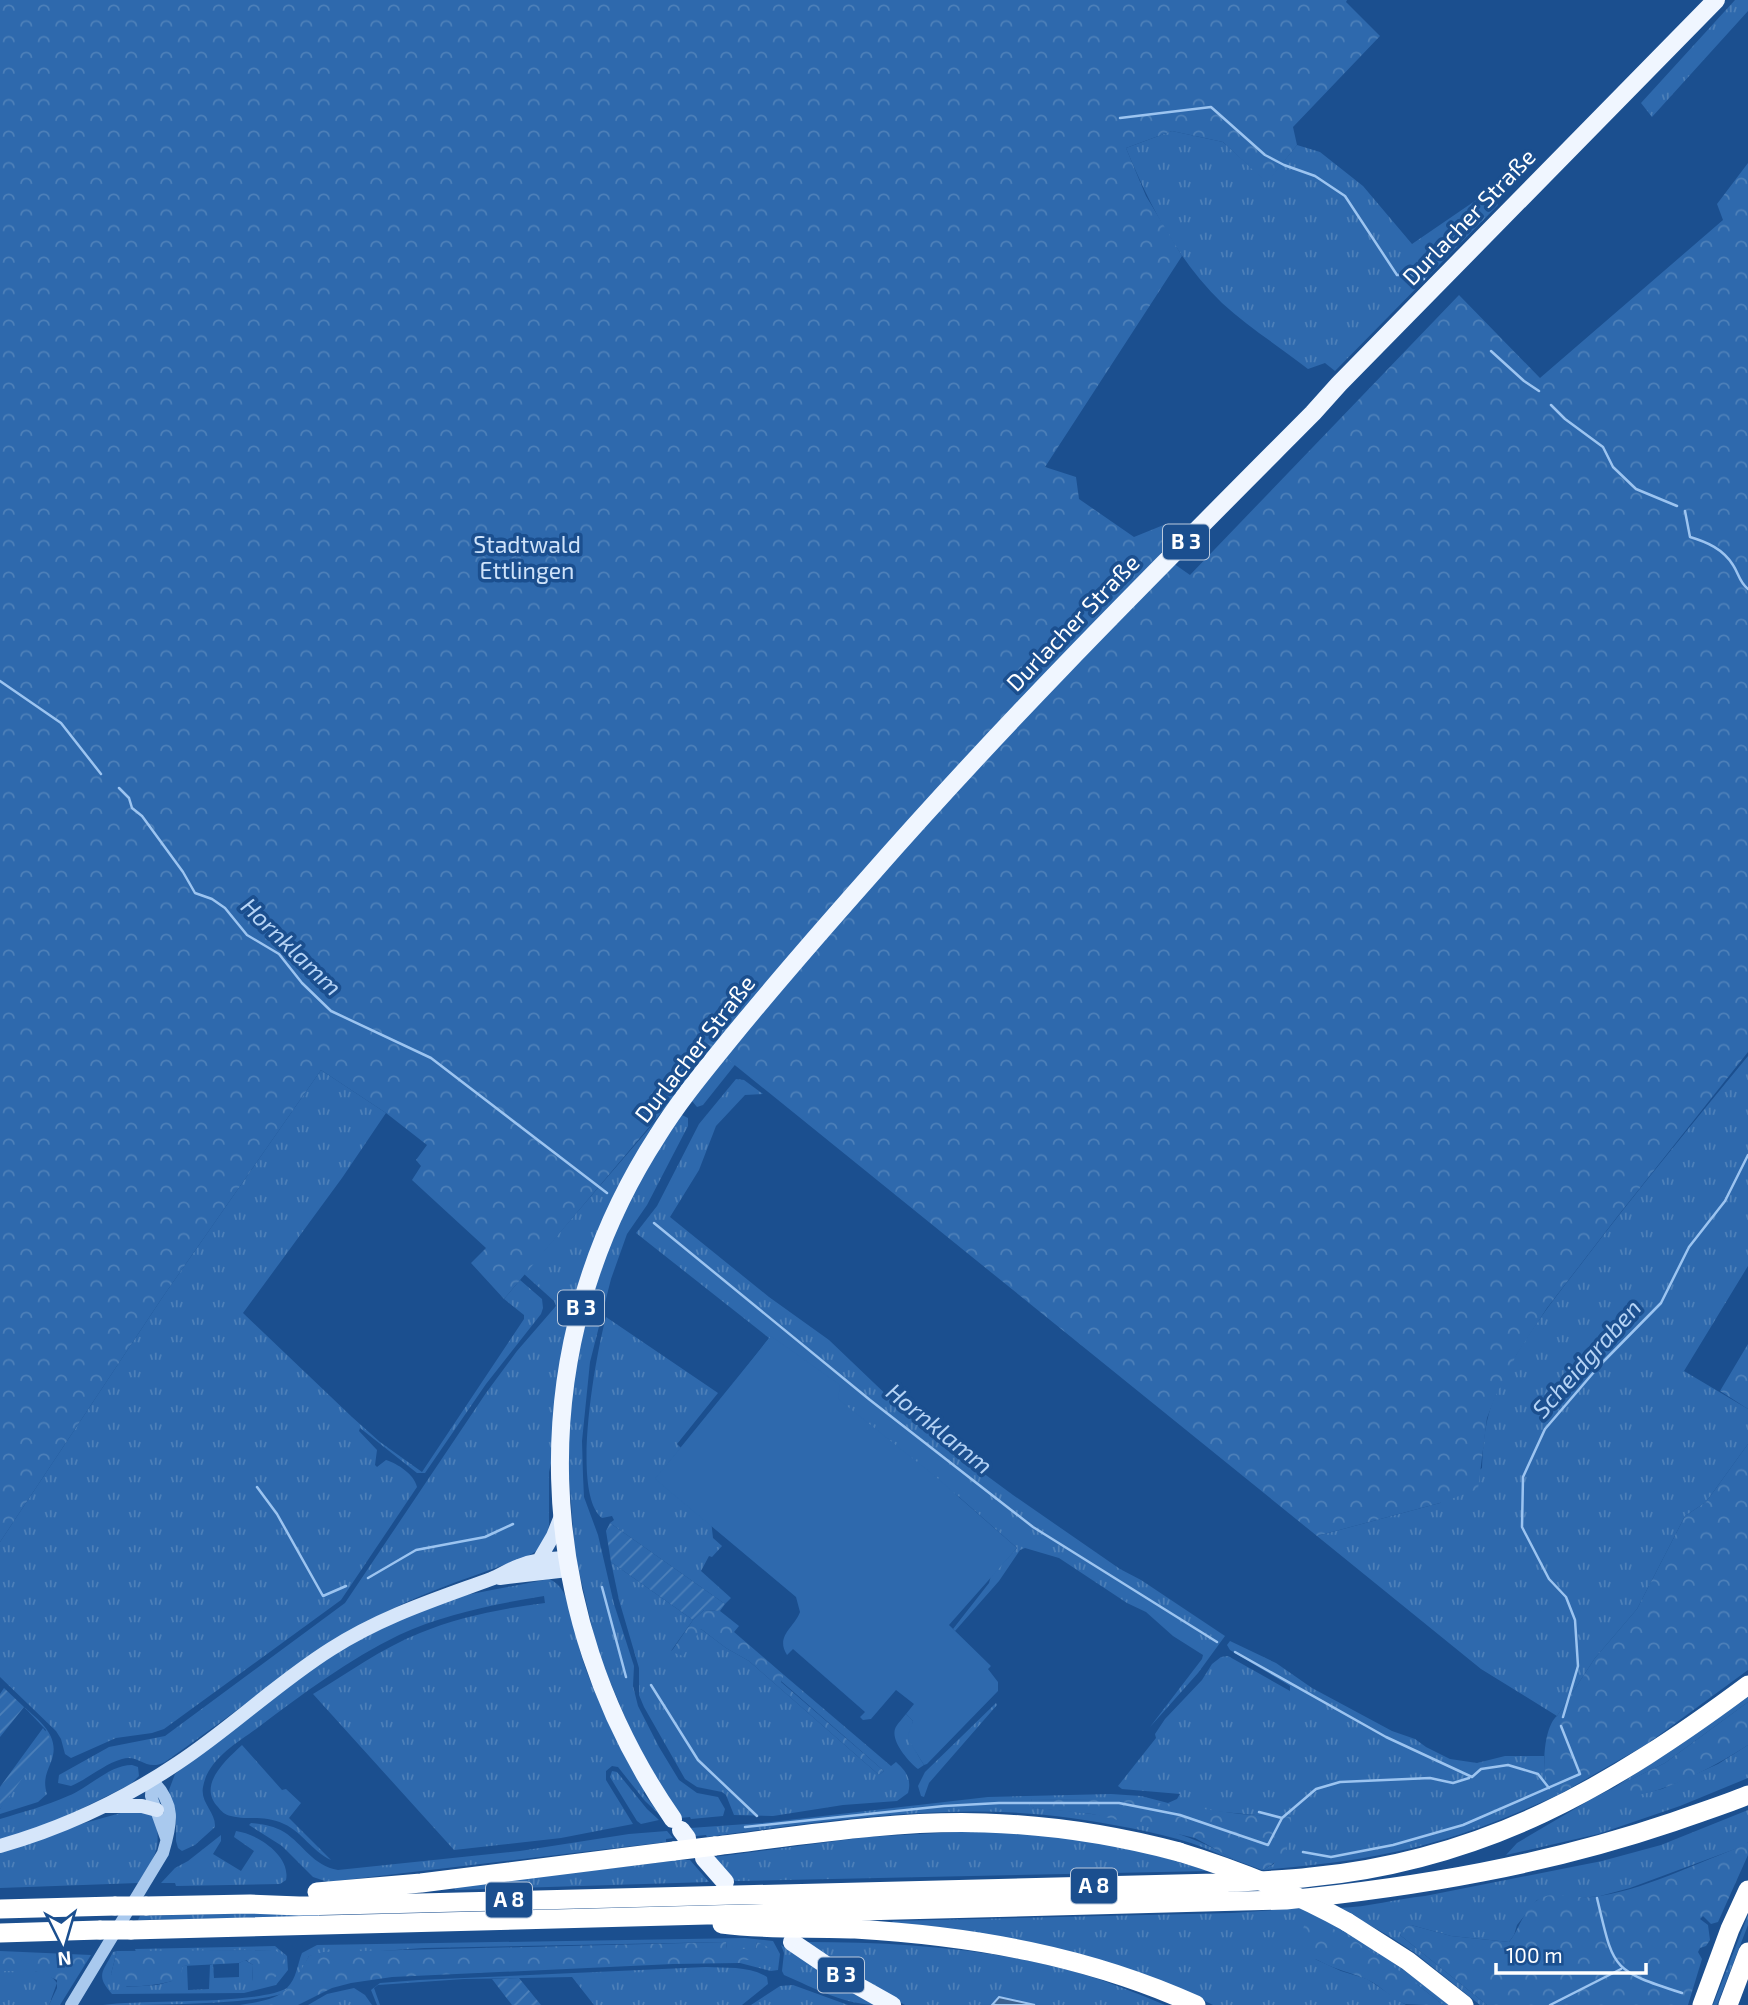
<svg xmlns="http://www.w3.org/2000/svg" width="1748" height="2005" font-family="'Exo 2',sans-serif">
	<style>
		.grass { fill: url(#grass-tufts) }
		.forest { fill: url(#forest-crowns) }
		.garden { fill: url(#garden-furrows) }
		.pitch { fill: #2e69ad }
		.water { fill: url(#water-ripples); stroke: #9cc4f0; stroke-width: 2 }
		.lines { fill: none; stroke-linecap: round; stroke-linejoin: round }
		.stream { stroke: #9cc4f0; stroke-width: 2.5 }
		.tertiary { stroke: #a9c9ee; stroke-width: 12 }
		.secondary { stroke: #d6e6fa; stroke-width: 14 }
		.primary { stroke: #f0f6ff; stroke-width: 18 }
		.motorway { stroke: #fff; stroke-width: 19 }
		.motorway-bridge { stroke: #fff; stroke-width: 19 }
		.labels { text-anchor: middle; stroke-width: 7; stroke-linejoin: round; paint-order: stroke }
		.shield { fill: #1b4f8f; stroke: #bbcadd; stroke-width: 2 }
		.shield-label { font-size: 21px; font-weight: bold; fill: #fff }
		.street-label { font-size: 23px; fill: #fff; stroke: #1b4f8f }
		.park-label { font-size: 23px; fill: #cfe3fa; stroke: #1b4f8f }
		.water-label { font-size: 24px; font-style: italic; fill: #b5d3f5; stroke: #1b4f8f }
	</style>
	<defs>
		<pattern id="grass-tufts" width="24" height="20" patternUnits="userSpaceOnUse" patternTransform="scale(1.75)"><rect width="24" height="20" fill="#2e69ad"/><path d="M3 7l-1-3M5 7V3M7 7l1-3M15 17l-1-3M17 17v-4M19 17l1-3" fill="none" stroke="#4d80b9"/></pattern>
		<pattern id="forest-crowns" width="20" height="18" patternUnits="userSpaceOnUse" patternTransform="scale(1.75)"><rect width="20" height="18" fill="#2e69ad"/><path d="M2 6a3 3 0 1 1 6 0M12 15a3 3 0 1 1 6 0" fill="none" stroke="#4d80b9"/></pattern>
		<pattern id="garden-furrows" width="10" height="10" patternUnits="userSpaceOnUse" patternTransform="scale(1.75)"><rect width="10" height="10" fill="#2e69ad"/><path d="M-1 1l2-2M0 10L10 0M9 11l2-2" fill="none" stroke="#4d80b9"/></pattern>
		<pattern id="water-ripples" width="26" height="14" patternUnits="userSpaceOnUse" patternTransform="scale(1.75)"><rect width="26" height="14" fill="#3c6290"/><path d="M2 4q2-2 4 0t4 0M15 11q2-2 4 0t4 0" fill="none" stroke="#597aa1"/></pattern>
	</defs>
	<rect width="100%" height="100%" fill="#1b4f8f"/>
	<!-- grass -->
	<path class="grass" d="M1735,0H1748V11L1652,117L1641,103Z
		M1172,131L1223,142L1267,182L1297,145L1320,152L1363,186L1412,244L1488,192L1498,205L1335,371L1325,363L1308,369C1280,347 1248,327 1222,303C1178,261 1149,204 1126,148Z
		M758,1015L742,1056L703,1105L697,1107L692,1101L700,1086Z
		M1748,1056V1266L1684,1371L1748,1409V1444L1706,1502L1685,1516L1637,1609L1595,1658L1557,1716L1481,1669L1317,1536L1440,1503L1482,1468C1483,1443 1485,1419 1495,1396C1516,1347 1550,1304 1582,1263C1636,1192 1692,1124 1748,1056Z
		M321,1070L386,1113L342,1178L243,1313L352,1417L380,1442L422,1472L524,1319V1315L504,1299L520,1280L542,1299L543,1308L541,1314L486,1384L425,1473H417L360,1428L359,1431L377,1450L375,1465L377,1467L386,1460C398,1464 414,1474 417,1487L341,1600L164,1729L152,1733L116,1738L71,1758L65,1754L61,1739L56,1731L0,1677V1542L162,1298Z
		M736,1079L744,1080L763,1094L745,1095L716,1126L699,1170L670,1217L769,1297L829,1340L918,1425L1013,1495L1120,1569L1141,1580L1225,1636L1198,1673L1150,1727L1202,1659L1203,1655L1173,1636L1146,1612L1127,1603L1059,1558L1025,1548L1020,1550L999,1581L955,1631L953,1629L989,1583L991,1576L1017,1548L958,1496L741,1374L769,1338L636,1233L657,1206L699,1124Z
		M690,1081L608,1213L549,1472V1525L547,1535L538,1550L528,1556C476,1576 420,1592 371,1620C298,1661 233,1715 165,1762C145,1772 140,1754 122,1759C104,1764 88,1779 71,1786L58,1783L59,1775L109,1747L165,1736L345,1603L486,1393L517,1351L556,1306L554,1301L524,1274Z
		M682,1115L688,1118V1126L647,1205L627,1234L611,1279L590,1362L582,1441L583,1476L584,1497L598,1535L614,1604L634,1666L633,1686L638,1706L659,1747L679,1780L697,1793L718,1797L725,1809L723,1816L691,1819L690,1817L680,1818L644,1762L598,1653L575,1554L566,1437L580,1333L618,1219L678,1116Z
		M606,1317L718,1393L677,1444L681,1448L667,1465L711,1520L713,1538L722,1546L712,1557L709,1556L701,1571L731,1598L725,1604L610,1523L614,1520L612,1516L602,1518C570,1493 596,1354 606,1317Z
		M611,1562L693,1620L671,1651L701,1629L726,1648L749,1661L879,1775L884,1771L781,1681L784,1675L891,1766L896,1762C906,1771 912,1779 908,1793L897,1801L843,1805L773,1816L734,1815L726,1795L722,1792L697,1787L685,1779L644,1707L639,1695V1668L619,1600Z
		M549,1579C572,1588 574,1629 580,1651C594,1700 622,1745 646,1789L643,1793L662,1817L645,1801L618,1767L612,1766L606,1771V1780L633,1824L561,1838L454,1850L313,1694C348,1673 382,1648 420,1633C458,1617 504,1608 545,1603L544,1596C495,1604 444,1614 399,1635C349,1659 304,1693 260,1726C239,1742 208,1758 203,1787C200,1803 216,1812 215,1827L195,1845L182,1851L178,1848L176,1841V1820L169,1790L175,1774L314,1666L386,1623L466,1595Z
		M1230,1641L1276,1663L1312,1688L1392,1731L1415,1739L1426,1747L1450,1759L1477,1763L1505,1756H1544C1545,1772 1545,1785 1560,1794C1520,1812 1480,1829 1438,1841C1381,1858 1321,1865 1262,1870L1274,1864L1288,1818L1092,1800L1032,1799L1030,1805L1034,1808C1102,1813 1176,1824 1235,1860C1220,1855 1206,1848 1191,1843C1153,1831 1111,1824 1071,1818C950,1801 827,1821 707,1837L706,1835L696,1836L690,1828L761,1823L988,1797L1111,1794L1141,1796L1168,1803L1177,1799L1180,1794L1122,1789L1118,1786L1156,1738L1155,1734L1165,1719L1202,1680L1212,1664L1221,1657L1228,1656L1290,1691V1686L1230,1650L1227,1645Z
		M1748,1697V1702L1665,1763L1612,1789L1677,1747Z
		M996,1703L997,1705L929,1783L924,1797L921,1796L918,1786L925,1772Z
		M24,1707C41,1722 61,1737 51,1762C46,1774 43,1781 47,1794L38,1802L0,1814V1809L46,1730Z
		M906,1714L913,1721C909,1743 913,1746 924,1765L918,1769C909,1762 891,1742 895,1729C897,1724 903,1718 906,1714Z
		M242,1745L282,1790L286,1789L301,1803L289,1818L331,1860C312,1851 302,1832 284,1824C262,1814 250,1821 231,1816C225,1815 221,1811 218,1807C197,1785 226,1760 242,1745Z
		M1748,1745V1778L1680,1806L1598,1834L1506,1855L1517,1843L1595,1797L1630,1796L1662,1789L1718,1764Z
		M132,1765L138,1767L139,1776L131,1784L59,1820L0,1840V1819C23,1812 46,1806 68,1796C89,1788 109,1765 132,1765Z
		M612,1771L617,1772L647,1809L659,1820L641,1824L637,1821L610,1777Z
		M135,1809H141L155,1817C162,1849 155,1857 138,1883L0,1888V1853L74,1826Z
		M1748,1810V1842L1746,1845L1630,1888L1600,1896L1581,1898L1560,1896L1537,1900L1517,1925L1514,1935L1509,1942L1451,1936L1411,1925L1400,1935L1487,2005H1480L1415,1953L1389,1936L1339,1908C1369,1907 1396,1899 1425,1896L1602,1861L1661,1845Z
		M251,1823C262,1824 274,1826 284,1832C303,1844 313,1866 338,1870L520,1851L629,1834L667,1831L673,1838L666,1839V1842L328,1882L313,1877L282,1846L249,1825Z
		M992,1830L1029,1833L1128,1847L1209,1871L735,1881L714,1857L867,1837Z
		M236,1831C258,1834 291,1856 286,1880L280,1884L176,1886L175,1883H161L175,1868L188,1861L221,1835V1841L213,1854L241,1871L254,1851L234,1837Z
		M680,1860H690L709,1882L455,1890L454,1887Z
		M1302,1908C1355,1934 1404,1969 1450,2005H1443L1418,1985L1315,1959L1341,1971L1367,1979L1406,2005H1213L1203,2000L890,1924L893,1921L1232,1913Z
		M319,1911V1916L138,1920L140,1916Z
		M1748,1915V1925L1717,2005H1713Z
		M745,1938L773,1941L780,1954L778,1970L771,1971L740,1963V1960H770L757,1942L755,1949H727L726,1942L424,1948L309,1956C303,1968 296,1983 286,1992C259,2005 141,2005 103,2005C145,1999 258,2005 287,1988C297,1978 297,1965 302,1953L317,1945Z
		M806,1942C897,1942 992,1948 1079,1973C1109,1982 1137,1993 1165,2005H905L844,1971Z
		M781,1945L790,1951L878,2005C845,2005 814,1988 784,1975L782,1971L784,1953Z
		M275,1946L287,1956L288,1970L276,1985L244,1993L112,1994C95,1975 103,1972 113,1952L117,1951L111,1974L127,1987L157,1985L172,1981L183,1966H187L188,1990L209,1989L210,1965L213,1964L214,1978L239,1977V1963L245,1960L253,1965L252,1981L274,1950L136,1952L135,1949Z
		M706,1967C726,1968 750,1966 767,1977L768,1984L742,2005H594L572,1977L464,1979L378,1985L374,1988L380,2005H377L371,1990L380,1983L419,1980Z
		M0,1971C19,1971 45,1966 57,1983L49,2005H0Z
		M793,1985L848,2005H751L780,1986Z
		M354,1988L365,1995L372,2005H308L327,1994Z"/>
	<!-- forest -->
	<path class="forest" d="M0,0H1347L1346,2L1380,36L1293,127L1297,145L1267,183L1223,142L1172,131L1126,148L1146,196L1182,256L1045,467L1076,477L1079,499L1134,537L1166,524L1176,537L1160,554L1190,575L1459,295L1540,378L1723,220L1717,204L1748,163V1052L1617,1217L1547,1308L1517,1354L1496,1395L1487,1418L1478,1489L1440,1503L1317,1536L715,1049L504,1299L471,1263L486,1248L412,1180L421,1166L416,1160L427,1145L386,1113L321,1070L162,1298L0,1542Z
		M1748,1344V1409L1720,1391Z
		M1748,1444V1670L1647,1744L1560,1794C1557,1792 1552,1789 1550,1787C1540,1773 1544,1726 1557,1716L1595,1658L1637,1609L1685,1516L1706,1502Z
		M704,1610L720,1611L739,1626L734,1632L784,1675L781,1682L884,1771L879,1775L749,1661L726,1648L701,1629L683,1656L671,1652L693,1620Z
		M1748,1702V1745C1707,1771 1645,1805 1595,1797L1665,1763Z
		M1032,1799L1138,1800L1240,1814L1291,1817C1292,1844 1287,1858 1262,1870L1235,1860L1195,1838L1092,1814L1034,1808L1029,1805Z
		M1748,1842V1855L1718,1922L1711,1924L1703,1916L1700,1919L1708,1925L1710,1940L1706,1946L1700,1948L1698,1952L1702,1959L1688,2005H1487L1400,1935L1406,1927L1411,1925L1451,1936L1509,1942C1520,1929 1523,1909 1539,1899C1553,1890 1576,1899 1592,1897C1640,1892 1699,1862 1745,1845Z
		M1308,1918C1353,1934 1405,1974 1443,2005C1432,2005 1415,2005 1405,2004C1392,1999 1381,1986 1368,1980C1343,1968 1282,1961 1308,1918Z
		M726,1942L727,1949H755L757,1942L772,1949L770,1960H741L740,1963L673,1964L392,1977L351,1983L332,1988L298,2005H240C285,1998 287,1994 309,1956L323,1952Z
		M274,1950L282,1954L286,1962C280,1975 267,1988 252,1985L253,1965L246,1960L239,1963L183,1966C182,1968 181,1976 180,1977C174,1984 131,1988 124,1986C118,1984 114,1979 111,1974L117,1951Z
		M0,1951L91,1955L60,2005H49L57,1988V1980L35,1971H0Z"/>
	<!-- garden -->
	<path class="garden" d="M610,1523L725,1604L720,1611L704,1610L693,1620L611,1562L606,1531Z
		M4,1688L24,1707L0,1737V1694Z
		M43,1728L51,1739L0,1809V1787Z
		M519,1978L541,2005H512L492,1979Z"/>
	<!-- pitch -->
	<path class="pitch" d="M771,1336L840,1385L838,1399L936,1477L1017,1548L949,1625L991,1666L988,1669L998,1682V1691L927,1764L924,1765L909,1741L908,1735L913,1721L906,1714L914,1704L896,1690L871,1719L863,1720L860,1717L865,1712L793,1649L787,1655C775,1636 794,1628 800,1612L796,1597L655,1479Z"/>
	<!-- water -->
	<path class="water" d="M999,1997L1035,2005H992Z"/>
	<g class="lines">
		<!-- stream -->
		<path class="stream" d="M1120,118L1211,107L1265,155L1284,165L1315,176L1345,196L1397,275H1412L1424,279
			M1491,351L1524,381L1539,391
			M1551,405L1565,419L1603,447L1613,467L1636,489L1677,506
			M1685,511L1690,537C1707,542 1723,549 1733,565C1739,574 1739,582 1748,589
			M0,681L61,723L101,774
			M119,788L129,798L132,808L142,816L183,872L195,893L212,899L225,908L247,935L279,954L302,983L331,1011L431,1058L607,1193
			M654,1223L870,1400L1033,1527L1217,1642
			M257,1487L277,1514L323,1596L346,1586
			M368,1578L416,1550L485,1537L513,1524
			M602,1587L626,1677
			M1235,1652L1386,1737L1472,1777L1481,1769L1508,1765L1538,1774L1549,1788
			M651,1685L698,1760L757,1816
			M1563,1717L1578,1666L1575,1620L1566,1597L1549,1579L1522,1527L1523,1477L1545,1429L1600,1365L1661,1303L1689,1247L1725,1201L1748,1155
			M1259,1812L1282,1818L1316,1789L1340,1782L1430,1778L1453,1783L1469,1778
			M745,1827L944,1806L999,1803H1119L1180,1815L1268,1845L1282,1818
			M1303,1852L1331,1857L1393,1845L1463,1825L1580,1774L1561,1726
			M1597,1898C1614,1969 1610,1970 1682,1993
			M1550,2005L1621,1969"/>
		<!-- tertiary -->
		<path class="tertiary" d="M152,1780L151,1796L166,1838
			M71,2005L163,1853C172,1823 176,1804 152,1780"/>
		<!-- secondary -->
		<path class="secondary" d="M539,1560L553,1536L561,1516
			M500,1578L568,1570
			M107,1806H142L157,1810
			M0,1846C63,1828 123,1800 178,1763C231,1728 277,1683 331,1649C383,1616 434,1600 491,1579C501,1575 510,1569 519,1566C535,1559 550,1559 566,1558"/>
		<!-- primary -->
		<path class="primary" d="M673,1819C530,1613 520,1347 658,1135C679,1101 705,1070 730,1039C775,984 822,930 869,877C1010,716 1162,565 1313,413L1339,384L1716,0
			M681,1830L687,1838
			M704,1858L725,1882
			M792,1942L851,1982L892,2005"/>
		<!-- motorway -->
		<path class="motorway" d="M715,1846C804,1835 895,1820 985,1823C1051,1825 1115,1835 1179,1852
			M317,1892L421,1883L674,1851
			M146,1906L250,1904L299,1906L1216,1883C1248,1881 1280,1881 1311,1877C1485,1860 1611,1787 1748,1685
			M0,1909L115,1906
			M1347,1922L1408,1961L1464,2005
			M722,1924C766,1930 811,1927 855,1929C973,1936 1088,1956 1196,2005
			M131,1930L1286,1900C1418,1887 1546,1865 1673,1822C1698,1813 1724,1805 1748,1795
			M0,1933L100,1930
			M1702,2005L1730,1929L1748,1890
			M1728,2005L1748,1952"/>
		<!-- motorway-bridge -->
		<path class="motorway-bridge" d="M674,1851L715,1846
			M1179,1852C1238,1870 1293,1892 1347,1922
			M115,1906H146
			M100,1930H131"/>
	</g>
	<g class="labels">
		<!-- shield labels -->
		<g class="shield">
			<rect x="1163" y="524.5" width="46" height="35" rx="5"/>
			<rect x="558" y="1290.5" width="46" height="35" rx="5"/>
			<rect x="1071" y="1868.5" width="46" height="35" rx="5"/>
			<rect x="486" y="1882.5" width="46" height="35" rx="5"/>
			<rect x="818" y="1957.5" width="46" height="35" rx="5"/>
		</g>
		<g class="shield-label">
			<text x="1186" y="549">B 3</text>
			<text x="581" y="1315">B 3</text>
			<text x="1094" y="1893">A 8</text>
			<text x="509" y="1907">A 8</text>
			<text x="841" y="1982">B 3</text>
		</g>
		<!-- street labels -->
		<g class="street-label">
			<text transform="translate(1469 217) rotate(-46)" y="8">Durlacher Straße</text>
			<text transform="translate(1073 623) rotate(-46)" y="8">Durlacher Straße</text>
			<text transform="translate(695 1049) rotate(-52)" y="8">Durlacher Straße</text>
		</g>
		<!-- park labels -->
		<g class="park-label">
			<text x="527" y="553">Stadtwald<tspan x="527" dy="26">Ettlingen</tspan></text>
		</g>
		<!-- water labels -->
		<g class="water-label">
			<text transform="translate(291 947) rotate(44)" y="8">Hornklamm</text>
			<text transform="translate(1587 1359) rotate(-48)" y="8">Scheidgraben</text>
			<text transform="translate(939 1429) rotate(39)" y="8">Hornklamm</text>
		</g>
	</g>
	<!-- north arrow -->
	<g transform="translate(63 1942) rotate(175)" stroke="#1b4f8f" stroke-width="5" paint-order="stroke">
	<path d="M0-5L12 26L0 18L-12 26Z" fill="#ffffff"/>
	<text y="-10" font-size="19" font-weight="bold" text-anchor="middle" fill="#ffffff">N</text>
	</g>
	<!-- scale -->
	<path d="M1496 1963v10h150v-10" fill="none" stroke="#ffffff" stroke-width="3.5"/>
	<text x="1506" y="1963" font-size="21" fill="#ffffff" stroke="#1b4f8f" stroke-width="5" paint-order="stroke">100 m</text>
</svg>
